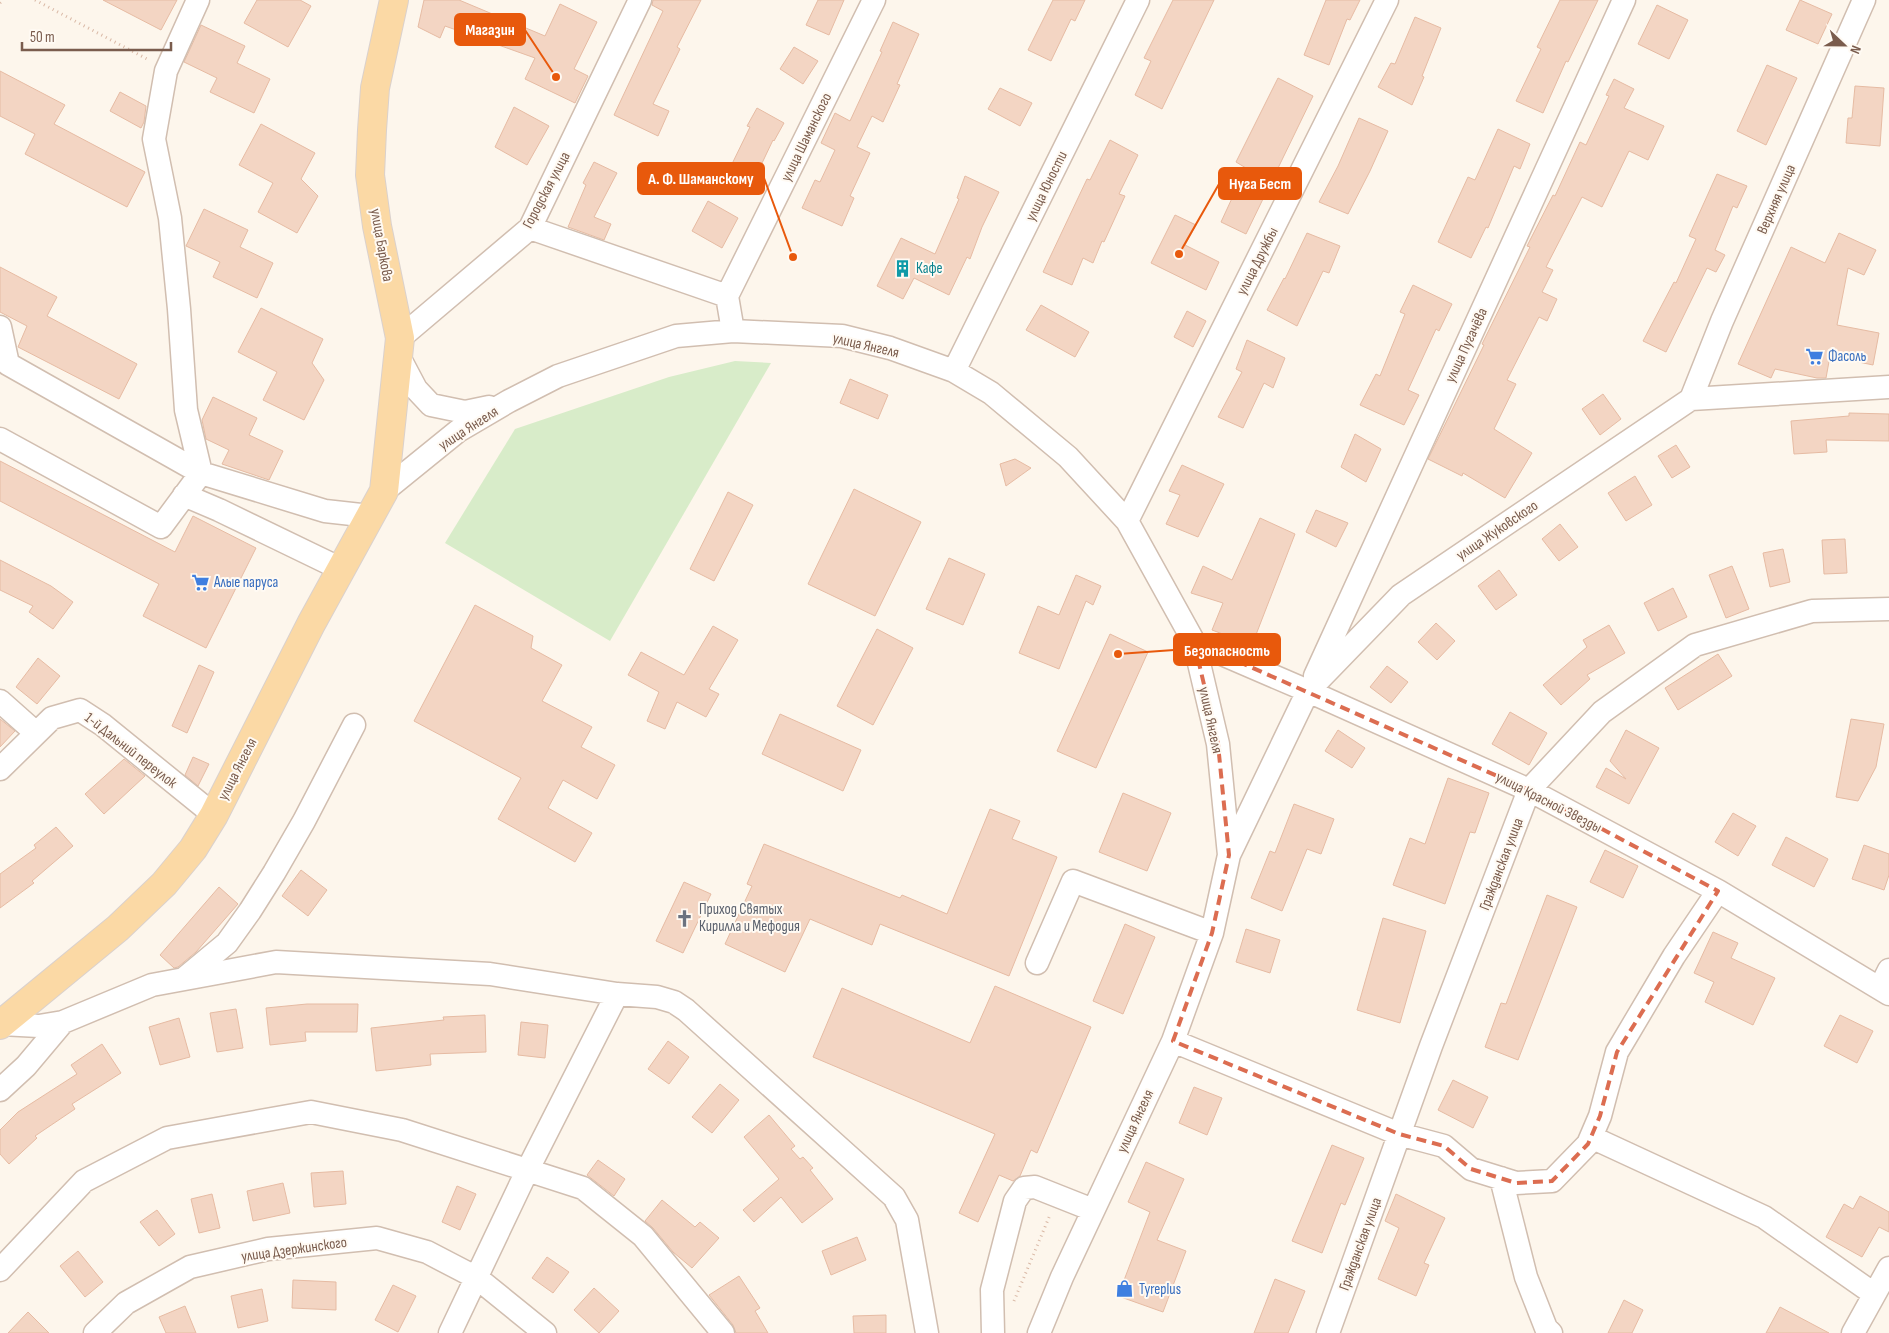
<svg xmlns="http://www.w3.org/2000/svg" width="1889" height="1333" font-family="'Sofia Sans Condensed',sans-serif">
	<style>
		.green { fill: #d8ecc9 }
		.building { fill: #f3d5c3; stroke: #e6bba3 }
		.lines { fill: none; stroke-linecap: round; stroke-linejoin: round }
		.minor-casing { stroke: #d1beb0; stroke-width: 25 }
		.major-casing { stroke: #dad1cd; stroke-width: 30 }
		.path { stroke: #d9b8a5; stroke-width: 3; stroke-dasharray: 1 4; stroke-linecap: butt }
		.minor { stroke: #fff; stroke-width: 22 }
		.major { stroke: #fbd9a5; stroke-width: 28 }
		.marked { fill: none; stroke: #dc6d51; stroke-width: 4; stroke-dasharray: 10 6; stroke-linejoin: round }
		.labels { text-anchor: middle; stroke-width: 4; stroke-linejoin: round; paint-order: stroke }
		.street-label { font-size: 15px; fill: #7a5c4d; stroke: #fffaf3 }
		.culture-label { font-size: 15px; fill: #0d838f; stroke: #fffaf3; text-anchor: start }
		.shop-label { font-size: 15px; fill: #366cbe; stroke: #fffaf3; text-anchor: start }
		.worship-label { font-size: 15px; fill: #5b616d; stroke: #fffaf3; text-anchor: start }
		.leader { fill: none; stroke: #e8590c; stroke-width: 2 }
		.callout-dot { fill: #e8590c; stroke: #fffaf3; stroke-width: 2 }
		.callout { fill: #e8590c; stroke: #e8590c; stroke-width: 2 }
		.callout-label { font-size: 16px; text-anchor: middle; font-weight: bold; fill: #fff }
	</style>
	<rect width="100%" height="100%" fill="#fdf6ec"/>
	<!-- green -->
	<path class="green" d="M735,361L771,363L610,641L445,543L515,429L669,377Z"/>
	<!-- building -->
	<path class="building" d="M103,0H177L161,30Z
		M257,0H300L311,6L288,47L244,23Z
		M424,0H459L545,36L560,4L597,22L574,69L588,76L575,103L525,79L535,58L445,26L440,38L418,27Z
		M653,0H701L677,47L680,49L653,104L669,111L658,136L614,115L663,11L652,5Z
		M818,0H844L829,35L806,25Z
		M1053,0H1085L1075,21L1071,19L1051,61L1028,50Z
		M1173,0H1214L1162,109L1135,95L1151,61L1144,58Z
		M1326,0H1360L1350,20L1347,19L1329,65L1304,55Z
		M1560,0H1598L1568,62L1566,61L1543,113L1516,101L1541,49L1537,47Z
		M1800,0L1832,14L1818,44L1786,30Z
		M1657,5L1688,20L1669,59L1638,44Z
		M1415,17L1441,28L1422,76L1424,77L1412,105L1378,87L1391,63L1395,64Z
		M893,22L919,34L897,84L900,85L883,122L872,116L857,147L870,153L850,196L854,198L842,226L802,208L815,180L820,182L835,150L821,143L835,113L850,121L882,52L880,51Z
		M201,25L245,46L237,63L270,79L254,113L210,92L217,78L184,62Z
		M794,47L818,61L803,84L780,69Z
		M1767,65L1797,78L1766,145L1737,131Z
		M0,71L65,105L54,124L145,172L127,207L25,154L35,134L0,116Z
		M1278,78L1313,96L1246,234L1221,222L1246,168L1236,162Z
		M1614,79L1634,89L1624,108L1664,126L1648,160L1629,151L1602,207L1582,197L1546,267L1553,270L1542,292L1557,299L1547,321L1539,317L1507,380L1516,384L1494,429L1532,453L1505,498L1463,473L1462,476L1428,459L1484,345L1482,344L1530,247L1527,246L1553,195L1555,196L1580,142L1586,145L1609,96L1606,95Z
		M1855,86L1884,88L1880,146L1846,143L1848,118H1852Z
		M1000,88L1032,103L1020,126L988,109Z
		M120,92L146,106L144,122L141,128L110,111Z
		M514,107L549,126L527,165L495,147Z
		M757,108L784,123L774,141L773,140L754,180L730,168L750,127L747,126Z
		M1359,118L1388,131L1370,171L1348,214L1319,202L1338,166Z
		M261,124L315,153L301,179L318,196L297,233L258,212L273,183L239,165Z
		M1498,129L1530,144L1520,169L1514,166L1488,228L1486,227L1471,258L1438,242L1468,177L1475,180Z
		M1110,140L1138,155L1119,194L1125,196L1104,242L1102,241L1093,263L1083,258L1072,285L1043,272L1087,179L1090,180Z
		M594,162L617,173L594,217L611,224L604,240L568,227L586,185L583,183Z
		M1717,174L1747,186L1737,208L1733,206L1715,250L1725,255L1716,272L1707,268L1666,352L1643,341L1674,282L1676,283L1696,239L1689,236Z
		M965,176L999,192L982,227L970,259L967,257L949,295L914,278L903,299L877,286L901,238L935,254L959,199L957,198Z
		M708,201L738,218L722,248L692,231Z
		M204,209L248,230L240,247L273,263L257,298L213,277L220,262L186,246Z
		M1175,215L1196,225L1185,245L1219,262L1206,290L1151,263Z
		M1307,233L1340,246L1329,273L1323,271L1297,326L1267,310L1284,278L1285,279Z
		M1839,233L1876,250L1864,275L1848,268L1837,325L1879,333L1873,365L1830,356L1826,378H1817L1775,369L1771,378L1738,364L1791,247L1825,263Z
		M0,267L57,297L47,316L137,364L119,399L18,347L27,326L0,312Z
		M1413,285L1452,304L1439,331L1436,329L1408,390L1419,395L1404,425L1360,405L1376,374L1380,376L1405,314L1400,312Z
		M1041,305L1089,332L1075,357L1026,330Z
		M261,308L323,339L312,363L324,380L304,420L263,400L277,372L238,352Z
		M1187,311L1206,321L1193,347L1174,337Z
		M1247,340L1285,358L1273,388L1264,383L1243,428L1218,417L1242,372L1236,369Z
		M850,379L888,395L878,419L840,403Z
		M1603,394L1621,419L1600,435L1582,409Z
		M213,397L257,418L249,435L283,451L269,480L222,464L229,450L206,439L202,420Z
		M1849,413L1889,414V441L1826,440L1827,452L1794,454L1791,421L1849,416Z
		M1355,434L1381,449L1366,482L1341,467Z
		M1676,445L1690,467L1672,478L1658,456Z
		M1015,459L1031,468L1006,486L1000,464Z
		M0,461L175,552L193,516L256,548L206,648L143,616L159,584L0,501Z
		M1182,465L1224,484L1198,537L1166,524L1180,495L1169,491Z
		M1635,476L1652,505L1626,521L1608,493Z
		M854,489L921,522L875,616L808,584Z
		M728,492L753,505L714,581L690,569Z
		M1316,510L1348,523L1336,547L1306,532Z
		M1260,518L1295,534L1252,645L1212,630L1223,603L1191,593L1203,566L1232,580Z
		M1560,524L1578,547L1559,561L1542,539Z
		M1845,539L1847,573L1824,574L1822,540Z
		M1783,549L1790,582L1770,587L1763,553Z
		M949,558L985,574L963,625L926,609Z
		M0,560L51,586L73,602L53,629L29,612L33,606L0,590Z
		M1732,566L1749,609L1726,618L1709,575Z
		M1499,570L1517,595L1496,610L1478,586Z
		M1076,575L1101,586L1093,605L1086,601L1059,669L1019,653L1038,606L1059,615Z
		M1673,588L1687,617L1658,631L1644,603Z
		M475,605L533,636L531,648L562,665L542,701L592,727L581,747L615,765L597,799L563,780L548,808L592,833L575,862L498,819L521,778L414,721Z
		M1436,623L1455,641L1437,660L1418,642Z
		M1609,625L1625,653L1587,675L1590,679L1561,705L1543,685L1587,647L1583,640Z
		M713,626L738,640L709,689L719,694L706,717L677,702L665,729L647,721L659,692L628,675L641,652L684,675Z
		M877,629L913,648L873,725L837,706Z
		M1110,634L1148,652L1096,768L1057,751Z
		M1718,654L1732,676L1678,710L1665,688Z
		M38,658L60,676L37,704L16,687Z
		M199,665L214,672L187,733L172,726Z
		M1387,666L1408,682L1391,703L1370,687Z
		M1510,712L1547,733L1529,765L1492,744Z
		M780,714L861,750L843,791L762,754Z
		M0,719L15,731L0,747Z
		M1851,719L1884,724L1876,767L1858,801L1836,797Z
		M1338,730L1365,748L1352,768L1325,751Z
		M1626,730L1659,748L1629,804L1596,787L1606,768L1626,779L1610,761Z
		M193,757L209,764L198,786L185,775Z
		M124,759L145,776L104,814L85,794Z
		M1448,778L1489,793L1475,833L1470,832L1445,904L1393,885L1410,838L1425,844Z
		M1123,793L1171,813L1147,871L1099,852Z
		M1294,804L1334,819L1321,854L1307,849L1282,911L1251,898L1270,851L1275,853Z
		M990,809L1020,821L1012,839L1057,857L1009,976L880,924L872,945L810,919L785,972L725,944L752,886L747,884L764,844L900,898L902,895L947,914Z
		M1733,813L1756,826L1738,856L1715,842Z
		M56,827L73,846L32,881L34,883L0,908V874L36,848L34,845Z
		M1786,837L1828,859L1814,887L1772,865Z
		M1864,845L1889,854V875L1884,890L1852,879Z
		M1605,850L1638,866L1623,898L1590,882Z
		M301,870L327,890L308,916L282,896Z
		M684,882L711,894L683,953L656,941Z
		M219,887L238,904L196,952L178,967L174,968L160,955Z
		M1547,895L1577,907L1518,1060L1485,1047L1501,1003L1506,1004Z
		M1383,918L1426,931L1400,1023L1357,1010Z
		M1125,924L1155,937L1123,1014L1093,1001Z
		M1246,929L1280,940L1270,973L1236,962Z
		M1713,932L1738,943L1731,958L1775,978L1753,1025L1705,1002L1714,982L1694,973Z
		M995,986L1091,1027L1037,1153L1031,1150L1020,1176L1013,1181L999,1175L978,1222L959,1213L995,1134L813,1057L842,988L970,1043Z
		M307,1004H358L357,1032H305L306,1041L270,1045L266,1008Z
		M236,1009L243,1048L217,1052L210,1013Z
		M485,1015L486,1052L430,1054L431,1065L376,1071L371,1028L444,1020L443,1017Z
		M1840,1015L1873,1031L1857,1063L1824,1046Z
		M179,1018L190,1057L160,1065L149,1027Z
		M521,1022L548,1025L545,1058L518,1055Z
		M668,1041L689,1057L669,1084L648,1069Z
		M102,1044L121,1073L72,1104L75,1109L35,1136L37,1138L9,1164L0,1154V1130L18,1112L77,1074L71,1065Z
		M1453,1080L1488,1097L1473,1128L1438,1110Z
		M720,1084L739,1100L712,1133L692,1117Z
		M1194,1087L1222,1098L1207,1135L1179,1123Z
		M769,1115L795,1146L791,1149L800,1159L803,1157L813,1168L810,1170L833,1199L802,1223L781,1197L754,1222L743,1210L779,1179L744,1137Z
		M1332,1145L1364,1158L1345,1205L1341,1203L1322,1253L1292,1241Z
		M598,1160L625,1179L614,1196L587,1175Z
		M1146,1162L1184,1179L1157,1240L1186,1251L1163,1312L1118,1296L1150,1212L1128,1202Z
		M343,1171L346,1204L314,1207L311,1173Z
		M283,1183L290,1213L253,1221L247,1191Z
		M457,1186L476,1194L460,1230L442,1222Z
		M212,1194L220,1228L199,1233L191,1199Z
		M1396,1194L1445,1218L1424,1263L1429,1265L1416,1296L1378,1279L1399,1228L1385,1221Z
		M1860,1196L1889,1212V1232L1879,1227L1862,1257L1826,1237L1844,1204L1853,1209Z
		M662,1200L695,1227L700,1222L719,1238L692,1268L673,1252L653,1228L645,1221Z
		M157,1210L175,1234L159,1246L140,1222Z
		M857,1237L866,1260L831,1275L822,1251Z
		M78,1251L103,1282L85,1297L60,1266Z
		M547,1257L569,1272L553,1293L532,1278Z
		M739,1276L760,1308L755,1311L768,1333H736L733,1325L709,1295Z
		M1275,1279L1305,1291L1288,1333H1254Z
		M293,1280L336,1282V1310L292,1308Z
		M393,1285L416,1296L398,1332L375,1320Z
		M594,1288L619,1311L599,1333L574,1310Z
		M262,1289L268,1321L238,1328L231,1296Z
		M1624,1300L1643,1310L1632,1333H1608Z
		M185,1306L196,1333H166L159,1317Z
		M1780,1307L1829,1333H1766Z
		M28,1312L49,1333H8Z
		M886,1315V1333H854L853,1316Z"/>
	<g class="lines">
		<defs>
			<path id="minor" d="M198,0L166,71L154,139L170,218L179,309L186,410L201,473
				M530,228L727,296
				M0,327L8,364L201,473
				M733,331L727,296L874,0
				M400,338L530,228L640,0
				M398,355L416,389L431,405L465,412L489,407
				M954,371L1138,0
				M1691,399L1722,321L1864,0
				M0,439L161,527L201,473L325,511L370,516
				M384,491L458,431L509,401L558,376L676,336L733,331L842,336L890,348L954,371L991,393L1068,457L1127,521L1194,642L1218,744L1229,855L1212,933L1173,1041L1062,1277L1039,1333
				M184,495L219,510L341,569
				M1127,521L1387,0
				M1194,642L1308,691L1529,790L1718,891L1889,994
				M1315,676L1624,0
				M0,701L36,733
				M0,769L52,718L80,710L103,725L214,815
				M1229,855L1308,691L1401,595L1691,399L1889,387
				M1037,963L1073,881L1212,933
				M186,977L227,943L250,911L274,873L304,821L354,725
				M1880,988L1889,970
				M1,1024L39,1026L63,1022L152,985L276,962L490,974L617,994L657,997L674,1002L686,1010L894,1197L907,1220L927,1333
				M1173,1041L1399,1134L1444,1146L1471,1169L1516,1183L1552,1181L1588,1144L1600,1116L1617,1052L1674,956L1718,891
				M0,1090L26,1066L63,1022
				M1591,1137L1764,1217L1874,1294
				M1501,1178L1526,1277L1546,1328L1551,1333
				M0,1270L84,1181L167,1138L311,1112L402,1130L583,1188L643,1236L723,1333
				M95,1333L126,1303L190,1267L268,1249L377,1238L427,1252L477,1278L545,1333
				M450,1333L527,1171L617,994
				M993,1333L992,1290L1015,1201L1024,1188L1035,1187L1093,1210
				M1328,1333L1431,1046L1529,790L1602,712L1695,645L1812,611L1889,609
				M1853,1333L1889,1268"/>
			<path id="major" d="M0,1025L118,928L164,884L193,849L214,815L311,624L384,491L400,338L377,226L370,175L372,130L375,88L394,0"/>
		</defs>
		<!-- minor casing -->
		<use href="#minor" class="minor-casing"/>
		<!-- major casing -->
		<use href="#major" class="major-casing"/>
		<!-- path -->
		<path class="path" d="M35,0L149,60
			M0,3L3,0
			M1014,1301L1050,1215"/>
		<!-- minor -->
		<use href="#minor" class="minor"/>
		<!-- major -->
		<use href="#major" class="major"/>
	</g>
	<!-- marked area -->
	<path class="marked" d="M1194,642L1529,790L1718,891L1617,1052L1600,1116L1588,1144L1552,1181L1516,1183L1471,1169L1444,1146L1399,1134L1173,1041L1212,933L1229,855L1218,744Z"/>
	<!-- icons -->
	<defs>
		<symbol id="building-bare" viewBox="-9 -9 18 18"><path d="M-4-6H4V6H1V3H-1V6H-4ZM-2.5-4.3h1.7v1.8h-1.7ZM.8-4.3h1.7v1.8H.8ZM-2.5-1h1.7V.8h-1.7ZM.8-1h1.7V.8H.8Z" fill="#0f9aa8" stroke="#fffaf3" stroke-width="2.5" paint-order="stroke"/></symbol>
		<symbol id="supermarket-bare" viewBox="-9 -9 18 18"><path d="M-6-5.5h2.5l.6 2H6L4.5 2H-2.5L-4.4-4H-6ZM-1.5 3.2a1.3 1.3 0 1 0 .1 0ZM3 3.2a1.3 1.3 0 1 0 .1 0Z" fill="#3f7fe0" stroke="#fffaf3" stroke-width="2.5" paint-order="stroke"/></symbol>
		<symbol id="church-bare" viewBox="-9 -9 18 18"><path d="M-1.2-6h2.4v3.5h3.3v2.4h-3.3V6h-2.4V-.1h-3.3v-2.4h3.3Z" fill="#6b7280" stroke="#fffaf3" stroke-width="2.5" paint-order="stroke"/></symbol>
		<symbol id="shop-bare" viewBox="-9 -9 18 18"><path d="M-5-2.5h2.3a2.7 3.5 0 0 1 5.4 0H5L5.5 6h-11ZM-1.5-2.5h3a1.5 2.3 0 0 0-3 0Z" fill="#3f7fe0" stroke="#fffaf3" stroke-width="2.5" paint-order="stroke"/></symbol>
	</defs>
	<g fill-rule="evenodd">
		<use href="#building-bare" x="890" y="256" width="25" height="25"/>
		<use href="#supermarket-bare" x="1802" y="344" width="25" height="25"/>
		<use href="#supermarket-bare" x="188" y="570" width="25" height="25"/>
		<use href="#church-bare" x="672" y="906" width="25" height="25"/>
		<use href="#shop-bare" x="1112" y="1276" width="25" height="25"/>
	</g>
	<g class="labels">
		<!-- street labels -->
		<g class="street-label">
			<text transform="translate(806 137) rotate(-64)" y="5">улица Шаманского</text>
			<text transform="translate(1046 186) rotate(-64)" y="5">улица Юности</text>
			<text transform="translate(546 190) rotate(-62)" y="5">Городская улица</text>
			<text transform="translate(1776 199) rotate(-66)" y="5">Верхняя улица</text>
			<text transform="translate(382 245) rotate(80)" y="5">улица Баркова</text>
			<text transform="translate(1257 261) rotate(-63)" y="5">улица Дружбы</text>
			<text transform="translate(866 345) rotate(13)" y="5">улица Янгеля</text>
			<text transform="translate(1466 345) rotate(-65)" y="5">улица Пугачёва</text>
			<text transform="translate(468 428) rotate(-33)" y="5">улица Янгеля</text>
			<text transform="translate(1497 530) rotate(-34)" y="5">улица Жуковского</text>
			<text transform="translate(1211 720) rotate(78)" y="5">улица Янгеля</text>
			<text transform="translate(131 750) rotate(38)" y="5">1-й Дальний переулок</text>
			<text transform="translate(237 769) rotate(-63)" y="5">улица Янгеля</text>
			<text transform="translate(1549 802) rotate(27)" y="5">улица Красной Звезды</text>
			<text transform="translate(1501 864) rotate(-69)" y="5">Гражданская улица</text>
			<text transform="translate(1135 1121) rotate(-65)" y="5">улица Янгеля</text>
			<text transform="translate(1360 1244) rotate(-70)" y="5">Гражданская улица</text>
			<text transform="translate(294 1249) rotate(-8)" y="5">улица Дзержинского</text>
		</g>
		<!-- culture labels -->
		<g class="culture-label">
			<text x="916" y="273">Кафе</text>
		</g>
		<!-- shop labels -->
		<g class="shop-label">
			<text x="1828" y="361">Фасоль</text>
			<text x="214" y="587">Алые паруса</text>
			<text x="1139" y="1294">Tyreplus</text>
		</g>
		<!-- worship labels -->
		<g class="worship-label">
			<text x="699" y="914">Приход Святых<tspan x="699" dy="17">Кирилла и Мефодия</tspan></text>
		</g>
	</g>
	<!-- callouts -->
	<path class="leader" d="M556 77L525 30M793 257L764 178M1179 254L1219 184M1118 654L1174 650"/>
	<g class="callout-dot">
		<circle cx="556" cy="77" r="5"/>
		<circle cx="793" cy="257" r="5"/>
		<circle cx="1179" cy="254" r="5"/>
		<circle cx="1118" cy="654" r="5"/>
	</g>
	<g class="callout">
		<rect x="455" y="14" width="70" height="31" rx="5"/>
		<rect x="638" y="163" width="126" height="31" rx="5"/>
		<rect x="1219" y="168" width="82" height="31" rx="5"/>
		<rect x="1174" y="634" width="106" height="31" rx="5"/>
	</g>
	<g class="callout-label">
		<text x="490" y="35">Магазин</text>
		<text x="701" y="184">А. Ф. Шаманскому</text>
		<text x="1260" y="189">Нуга Бест</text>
		<text x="1227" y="656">Безопасность</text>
	</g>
	<!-- north arrow -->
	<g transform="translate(1844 45) rotate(112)" stroke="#fffaf3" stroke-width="4" paint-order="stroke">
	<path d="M0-4L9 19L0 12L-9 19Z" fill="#7a5c4d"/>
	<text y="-8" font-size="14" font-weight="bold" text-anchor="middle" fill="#7a5c4d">N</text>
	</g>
	<!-- scale -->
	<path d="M22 42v8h149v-8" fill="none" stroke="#7a5c4d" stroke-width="2.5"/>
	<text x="30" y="42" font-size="15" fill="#7a5c4d" stroke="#fffaf3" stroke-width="4" paint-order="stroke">50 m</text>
</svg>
